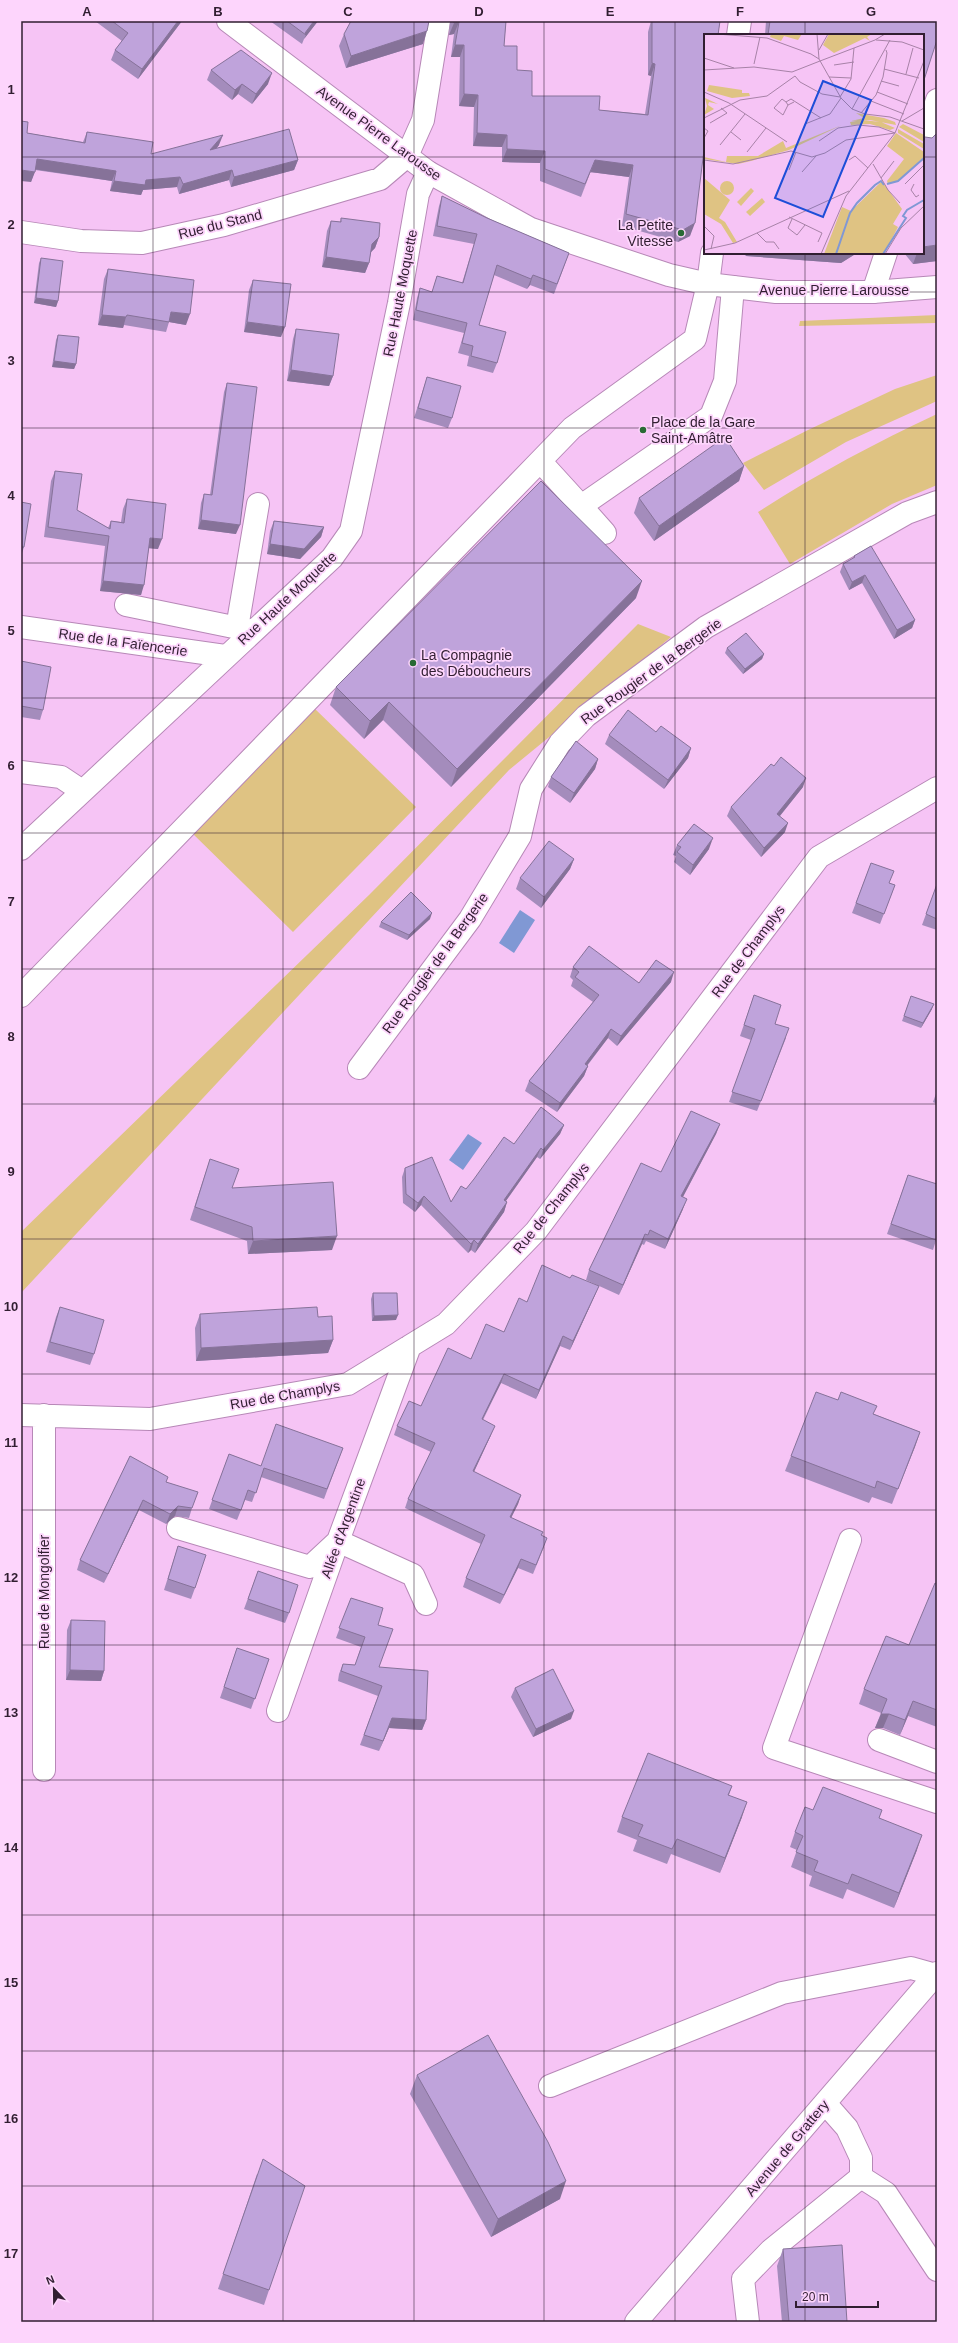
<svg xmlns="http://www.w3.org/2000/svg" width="958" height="2343" font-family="Helvetica,sans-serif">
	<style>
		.green { fill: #dfc383 }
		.water { fill: #8098d4 }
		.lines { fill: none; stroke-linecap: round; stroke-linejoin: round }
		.minor-casing { stroke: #b788b7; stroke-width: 24 }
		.major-casing { stroke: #b788b7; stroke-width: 24 }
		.minor { stroke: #fff; stroke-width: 22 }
		.major { stroke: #fff; stroke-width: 22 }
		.wall { fill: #a48cbc }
		.shaded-wall { fill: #867299 }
		.building { fill: #bfa3db; stroke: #867299 }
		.grid { fill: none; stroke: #311e31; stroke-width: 1; stroke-opacity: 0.55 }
		.poi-dot { fill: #286a34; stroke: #fdd5fc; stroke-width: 1.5 }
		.labels { text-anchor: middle; stroke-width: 3.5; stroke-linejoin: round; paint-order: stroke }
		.street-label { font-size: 14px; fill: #311e31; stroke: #fdd5fc }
		.poi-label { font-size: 14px; fill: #311e31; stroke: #fdd5fc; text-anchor: start }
		.inset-river { fill: none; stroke: #8098d4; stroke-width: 2 }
		.inset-road { fill: none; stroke: #a782a7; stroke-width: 1 }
		.view { fill: #1d4ed8; fill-opacity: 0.15; stroke: #1d4ed8; stroke-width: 2 }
		.inset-edge { fill: none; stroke: #311e31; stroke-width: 2 }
		.neatline { fill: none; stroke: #311e31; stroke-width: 1.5 }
		.grid-label { font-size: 13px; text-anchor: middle; font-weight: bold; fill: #311e31 }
	</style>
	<rect width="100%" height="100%" fill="#f6c4f5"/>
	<!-- green -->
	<path class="green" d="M937,315V323L799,326L800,321Z
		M937,375V401L846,442L764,490L743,463L808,430L895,389Z
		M937,414V485L892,504L790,564L758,512C815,475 875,443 937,414Z
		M638,624L671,637L509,770L21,1293V1232L369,895Z
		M313,707L416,807L293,932L191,832Z"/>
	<!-- water -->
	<path class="water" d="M520,910L535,920L514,953L499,943Z
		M468,1134L482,1143L463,1170L449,1160Z"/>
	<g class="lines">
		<defs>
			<path id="minor" d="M738,35L740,21
				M923,142L937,100
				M21,232L81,241L142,243L224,225L380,179L407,156L423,120L439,21
				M712,253L708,284L695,339L572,428L540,461L581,506L711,416L725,381L733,287
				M873,292L886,253
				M581,506L605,533
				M126,605L253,631
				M21,627L225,656
				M237,628L258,504
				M21,772L61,777L82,791
				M21,849L332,558L351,531L399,303L418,194L428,172
				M21,996L540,461
				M359,1068L470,919L520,836L531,789L560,743L586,716L706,627L907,513L937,502
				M21,1415L150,1419L348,1384L446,1324L536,1231L819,857L937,788
				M178,1528L310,1567L338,1541L413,1575L426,1604
				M850,1540L774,1748L937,1802
				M278,1711L338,1541L410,1346
				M879,1740L937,1762
				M44,1770V1415
				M550,2086L782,1993L911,1968L936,1975
				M825,2103L847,2128L861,2158V2177
				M636,2322L937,1973
				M748,2322L743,2279L771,2250L861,2177L886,2193L937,2270"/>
			<path id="major" d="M228,21L428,172L531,229L669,275L708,284L776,292H873L937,287"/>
		</defs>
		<!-- minor casing -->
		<use href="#minor" class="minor-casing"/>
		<!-- major casing -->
		<use href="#major" class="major-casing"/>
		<!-- minor -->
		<use href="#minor" class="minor"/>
		<!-- major -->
		<use href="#major" class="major"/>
	</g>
	<!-- wall -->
	<path class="wall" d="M95,21H182L138,79L111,60L115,50L122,41Z
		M270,21H318L304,39L302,44Z
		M450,21H506L504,46L517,70L532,96L599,110L645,114L651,76L648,75V32L651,21H720L690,236L678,242L622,226L629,177L590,172L581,197L540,181V163L502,162V147L473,146L474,107L459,106L460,57H451L454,34L449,35Z
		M766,21H937L923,35H765Z
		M344,34L423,44L346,68L339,46Z
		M211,70L268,84L252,104L238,94L232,100L207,80Z
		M87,132L151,154L219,145L216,149L298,160L294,170L231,187L229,180L179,194L177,187L143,190L141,195L110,191L112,181L35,170L31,182L27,133L83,142Z
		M442,196L487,218L569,253L554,294L530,285L527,289L494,275L479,325L497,363L493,373L467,366L469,356L458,353L464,333L413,320L417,298L420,288L432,292L437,276L462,283L474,244L433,236L439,206Z
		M341,218L379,237L375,248L371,252L369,263L365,273L322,267L327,231L331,221L340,222Z
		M742,253H857L841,263L746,256Z
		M904,253H923L937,261L913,264Z
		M41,258L58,301L56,307L34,303L39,263Z
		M108,269L186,325L169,322L166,332L124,325L123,328L98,325L104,279Z
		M253,280L281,337L244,332L249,290Z
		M296,329L333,376L329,386L287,381L293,339Z
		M58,335L76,364L74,369L52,367L56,340Z
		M427,377L452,418L448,428L414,418Z
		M227,383L236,534L198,529L201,503L204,494L210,495L224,392Z
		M744,466L739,481L654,541L634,513L639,498Z
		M55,471L77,510L108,528L111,521L121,522L123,509L127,499L158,549L149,548L141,595L100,591L105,546L44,537L51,481Z
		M21,502L24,547L21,556Z
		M274,521L324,527L321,537L300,559L267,554L270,531Z
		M854,556L915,620L912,628L894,639L862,583L849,590L840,572L843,564L853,558Z
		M636,598L451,787L383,720L364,739L330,705L336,687Z
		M727,648L764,654L762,659L743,674L725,653Z
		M21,661L43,710L40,720L21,717Z
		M656,732L691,748L688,758L664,789L605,744L609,735Z
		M598,759L595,769L570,803L548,787L551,777Z
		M803,787L780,816L785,832L761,857L727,816L731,807Z
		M677,845L709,849L690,875L674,862L676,856L673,855Z
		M574,859L570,869L541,908L516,889L520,878Z
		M871,863L889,883L895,885L880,924L852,913Z
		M937,884V930L922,925Z
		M430,919L407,940L379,927L381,922Z
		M573,967L639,983L671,982L617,1046L608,1038L587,1066H588L584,1076L557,1112L525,1091L529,1081L593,1002L571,986L573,980L570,977Z
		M754,995L786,1038L757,1111L729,1102L751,1040L740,1036Z
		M911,996L932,1009L921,1028L902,1021Z
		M937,1091V1104L933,1102Z
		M720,1124L716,1134L683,1197V1209L665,1249L646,1241L644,1245L642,1244L619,1295L586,1280L589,1270L661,1172Z
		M564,1125L560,1134L540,1159L537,1157L506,1201L507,1202L504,1212L475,1253L471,1250L468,1253L421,1205L415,1212L403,1203L402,1177L405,1168L451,1202L466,1189L514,1144Z
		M210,1159L232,1188L332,1250L248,1254L247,1241L190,1220Z
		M908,1175L937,1237L933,1250L887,1234Z
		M570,1278L599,1286L595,1295L570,1350L560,1346L536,1399L501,1383L483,1420L491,1435L474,1472L521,1495L518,1504L511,1518L543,1532L542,1536L544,1547L533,1574L518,1568L500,1604L463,1587L466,1578L481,1544L405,1508L408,1499L431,1452L394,1435L397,1426L421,1406L471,1359L504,1332L527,1302Z
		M373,1293L396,1320L372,1321L371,1299Z
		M60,1307L94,1354L90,1365L46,1352L56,1317Z
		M200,1314L318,1317L333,1340L328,1353L196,1361L195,1328Z
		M874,1414L920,1432L892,1504L872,1497L869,1503L785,1471L791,1456Z
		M343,1448L324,1499L261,1477L252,1502L245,1500L237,1520L209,1509L229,1454L261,1466Z
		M130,1456L166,1482L192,1508L189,1518L175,1516L166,1524L139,1510L104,1583L77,1570L80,1560Z
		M178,1546L195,1588L191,1599L164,1590Z
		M258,1571L289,1613L285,1623L244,1609Z
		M937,1584V1727L908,1716L900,1735L883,1728H875L881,1713L859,1704L864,1689L909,1645Z
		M351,1598L378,1625L379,1667L426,1720L422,1730L389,1728L379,1751L360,1745L378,1696L338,1681L339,1674L343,1664L355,1665L361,1647L336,1638Z
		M71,1620L104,1671L101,1681L66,1680L67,1630Z
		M237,1648L269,1659L251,1709L220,1698Z
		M515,1688L571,1719L533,1737L511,1697Z
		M732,1786L729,1795L742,1817L720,1873L671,1854L667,1864L633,1851L637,1840L617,1832L622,1817Z
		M813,1810L879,1818L917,1850L894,1908L847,1889L843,1899L809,1886L812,1876L791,1867L797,1850L790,1847L795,1832Z
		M417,2075L560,2199L491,2237L410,2094Z
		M257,2174L269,2290L264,2305L218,2289Z
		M783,2249L847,2322H782L777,2266Z"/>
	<!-- shaded-wall -->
	<path class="shaded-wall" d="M178,21H182L138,79L142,69Z
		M314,21H318L304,39L306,35L305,33Z
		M459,22L454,34L449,35L454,23Z
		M427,31L423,44L346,68L351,56Z
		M455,45H464L460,57H451Z
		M652,63L655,64L651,76L648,75Z
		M272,73L268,84L252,104L256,94Z
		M242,84L238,94L232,100L235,90Z
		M464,94L478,95L474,107L459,106Z
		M477,133L507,135L502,147L473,146Z
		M223,135L219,145L207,160L210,150Z
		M507,149L545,151L540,163L502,162Z
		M37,159L116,171L112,181L33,169Z
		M298,160L294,170L231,187L234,177Z
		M595,160L633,165L629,177L590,172L581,197Z
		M21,170L35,172L31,182L21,181Z
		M232,170L229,180L179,194L183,184Z
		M180,177L177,187L143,190L141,195L110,191L114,181L146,180Z
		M695,223L690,236L678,242L683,230Z
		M379,237L375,248L368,255L372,244Z
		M937,245V261L913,264L917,253H923V247Z
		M747,253H857L841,263L746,256Z
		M326,257L369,263L365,273L322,267Z
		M533,275L530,285L527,289L531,279Z
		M36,298L58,301L56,307L34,303Z
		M171,312L190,314L186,325L169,322Z
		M102,315L126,317L123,328L98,325Z
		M247,322L285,327L281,337L244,332Z
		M54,361L76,364L74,369L52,367Z
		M291,370L333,376L329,386L287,381Z
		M744,466L739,481L654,541L659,526Z
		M201,520L240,525L236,534L198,529Z
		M324,527L321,537L300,559L267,554L270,544Z
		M150,538L162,539L158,549L147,548Z
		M865,575L862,583L849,590L852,582Z
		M103,581L144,585L141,595L100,591Z
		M642,581L636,598L451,787L457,769Z
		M915,620L912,628L894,639L897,630Z
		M764,654L762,659L743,674L745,669Z
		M389,702L383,720L364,739L370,721Z
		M691,748L688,758L664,789L668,780Z
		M598,759L595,769L570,803L574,793Z
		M806,778L803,787L774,823L777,814Z
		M788,823L785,832L761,857L764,848Z
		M713,838L709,849L690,875L693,865Z
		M574,859L570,869L541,908L544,897Z
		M432,913L430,919L407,940L409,935Z
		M674,972L671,982L617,1046L621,1036Z
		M934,1004L932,1009L921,1028L923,1023Z
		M611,1029L608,1038L581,1073L585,1064Z
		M588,1066L584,1076L557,1112L560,1103Z
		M720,1124L716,1134L678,1206L681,1196Z
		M564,1125L560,1134L540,1159L543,1150Z
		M541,1148L537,1157L500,1209L504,1200Z
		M424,1196L421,1205L415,1212L418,1203Z
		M687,1199L683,1209L665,1249L668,1239Z
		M507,1202L504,1212L475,1253L478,1244Z
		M645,1234L642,1244L619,1295L623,1285Z
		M337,1236L332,1250L248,1254L253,1241Z
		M474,1240L471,1250L468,1253L471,1244Z
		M599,1286L595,1295L570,1350L573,1341Z
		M398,1315L396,1320L372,1321L374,1316Z
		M563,1336L560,1346L536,1399L539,1390Z
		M333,1340L328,1353L196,1361L201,1348Z
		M504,1374L501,1383L478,1428L482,1419Z
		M495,1426L491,1435L470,1480L473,1471Z
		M920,1432L915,1447L892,1504L898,1489Z
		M521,1495L518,1504L507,1526L510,1517Z
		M143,1500L139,1510L104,1583L108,1574Z
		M178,1506L175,1516L166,1524L170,1514Z
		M521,1559L518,1568L500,1604L504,1595Z
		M70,1670L104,1671L101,1681L66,1680Z
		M913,1701L908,1716L900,1735L905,1720Z
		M574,1711L571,1719L533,1737L536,1729Z
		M881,1714H889L883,1728H875Z
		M392,1718L426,1720L422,1730L389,1728L379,1751Z
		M747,1802L742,1817L720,1873L725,1858Z
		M922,1835L917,1850L894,1908L899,1893Z
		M566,2181L560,2199L491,2237L498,2219Z"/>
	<!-- building -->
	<path class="building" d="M112,21H178L142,69L115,50L128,33Z
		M287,21H314L305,33L306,35Z
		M351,21H429L427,31L351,56L344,34Z
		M454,21H506L504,46H517V70L532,71V96H600L599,110L648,115L655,64L652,63V21H720L718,35H705V142L695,223L683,230L626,214L633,165L595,160L585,184L545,169V151L507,149V135L477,133L478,95L464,94V45H455L459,22L454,23Z
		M770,21H937V40L923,83V35H768Z
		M241,50L272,73L256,94L242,84L235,90L211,70Z
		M21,121L28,122L27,133L85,143L87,132L153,142L151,154L223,135L210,150L289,129L298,160L234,177L232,170L183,184L180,177L146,180L145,185L114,181L116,171L37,159L35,172L21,170Z
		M937,133V245L923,247V136L925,137L932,138Z
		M442,196L487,218L569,253L557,284L533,275L531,279L497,265L479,325L506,332L497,363L471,356L473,346L462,343L467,323L416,310L420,288L432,292L437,276L463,283L477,234L437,226Z
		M341,218L380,223L379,237L372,244L369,263L326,257L331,221L341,222Z
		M41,258L63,261L58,301L36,298Z
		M108,269L194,280L190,314L171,312L169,322L127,315L126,317L102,315Z
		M253,280L291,284L285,327L247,322Z
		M296,329L339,334L333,376L291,370Z
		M58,335L79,337L76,364L54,361Z
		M427,377L461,386L452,418L418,408Z
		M227,383L257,387L240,525L201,520L204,494L212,495Z
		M725,437L744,466L659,526L639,498Z
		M55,471L82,474L77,510L110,529L111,521L124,523L127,499L166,504L162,539L150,538L144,585L103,581L109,536L48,527Z
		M541,481L642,581L457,769L389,702L370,721L336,687Z
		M21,502L31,504L24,547H21Z
		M274,521L324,527L304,549L270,544Z
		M871,546L915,620L897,630L865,575L852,582L843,564L855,557L854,556Z
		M746,633L764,654L745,669L727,648Z
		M21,661L51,667L43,710L21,706Z
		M628,710L656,732L661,726L691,748L668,780L609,735Z
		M576,741L598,759L574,793L551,777Z
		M781,757L806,778L777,814L788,823L764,848L731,807L771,764L774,766Z
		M694,824L713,838L693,865L677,852L681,847L677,845Z
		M549,841L574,859L544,897L520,878Z
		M871,863L894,871L889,883L895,885L884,914L856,903Z
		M937,884V919L926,914Z
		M411,892L432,913L409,935L381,922Z
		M589,946L639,983L656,960L674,972L621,1036L611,1029L585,1064L588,1066L560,1103L529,1081L599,995L575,977L579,972L573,967Z
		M754,995L781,1005L775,1024L789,1028L761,1101L732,1092L755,1029L744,1025Z
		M911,996L934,1004L923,1023L904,1016Z
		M541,1107L564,1125L543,1150L541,1148L504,1200L507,1202L478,1244L474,1240L471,1244L424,1196L418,1203L406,1194L405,1168L432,1157L451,1202L461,1186L466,1189L474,1179L504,1137L514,1144Z
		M691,1111L720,1124L681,1196L687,1199L668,1239L650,1230L648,1235L645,1234L623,1285L589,1270L641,1163L661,1172Z
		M210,1159L239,1169L232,1188L333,1182L337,1236L253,1241L252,1227L195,1207Z
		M908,1175L937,1184V1237L936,1240L891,1224Z
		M542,1265L570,1278L572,1275L599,1286L573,1341L563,1336L539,1390L504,1374L482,1419L495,1426L473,1471L521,1495L510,1517L543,1532L541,1535L547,1538L536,1565L521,1559L504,1595L466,1578L485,1535L408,1499L435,1443L397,1426L409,1401L421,1406L448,1348L471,1359L486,1324L504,1332L519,1298L527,1302Z
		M373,1293H397L398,1315L374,1316Z
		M60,1307L104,1320L94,1354L50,1342Z
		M317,1307L318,1317L332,1316L333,1340L201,1348L200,1314Z
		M816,1392L838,1400L841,1392L877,1406L873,1414L920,1432L898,1489L877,1481L875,1488L791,1456Z
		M276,1424L343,1448L327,1489L264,1468L256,1493L248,1490L241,1510L212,1500L229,1454L261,1466Z
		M130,1456L168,1477L166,1482L198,1492L192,1508L178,1506L170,1514L143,1500L108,1574L80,1560Z
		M178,1546L206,1555L195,1588L168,1579Z
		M258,1571L298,1585L289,1613L248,1599Z
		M935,1583L937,1584V1710L913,1701L905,1720L889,1714H881L887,1699L864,1689L886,1636L909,1645Z
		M351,1598L383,1608L378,1625L393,1629L379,1667L428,1671L426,1720L392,1718L383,1741L364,1735L382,1686L341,1671L343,1664L355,1665L365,1637L339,1628Z
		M71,1620L105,1621L104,1671L70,1670Z
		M237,1648L269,1659L255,1699L224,1687Z
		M553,1669L574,1711L536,1729L515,1688Z
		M648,1753L732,1786L728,1795L747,1802L725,1858L677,1839L672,1849L638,1836L643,1825L622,1817Z
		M823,1787L882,1810L879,1818L922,1835L899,1893L852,1874L848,1884L814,1871L818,1861L796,1852L803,1836L795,1832L805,1807L813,1810Z
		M488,2035L548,2142L566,2181L498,2219L417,2075Z
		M263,2159L305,2186L269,2290L223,2274Z
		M842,2245L847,2322H789L783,2249Z"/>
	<!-- grid -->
	<path class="grid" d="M153,21V2322M283,21V2322M414,21V2322M544,21V2322M675,21V2322M805,21V35M21,157H705M923,157H937M805,253V2322M21,292H937M21,428H937M21,563H937M21,698H937M21,833H937M21,969H937M21,1104H937M21,1239H937M21,1374H937M21,1510H937M21,1645H937M21,1780H937M21,1915H937M21,2051H937M21,2186H937"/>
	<!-- markers -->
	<g class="poi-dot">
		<circle cx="681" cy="233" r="4"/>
		<circle cx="643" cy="430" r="4"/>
		<circle cx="413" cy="663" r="4"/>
	</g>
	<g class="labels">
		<!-- street labels -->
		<g class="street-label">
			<text transform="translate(379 133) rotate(36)" y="5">Avenue Pierre Larousse</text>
			<text transform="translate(220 224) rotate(-14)" y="5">Rue du Stand</text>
			<text x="834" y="295">Avenue Pierre Larousse</text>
			<text transform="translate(400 293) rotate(-79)" y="5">Rue Haute Moquette</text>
			<text transform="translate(287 598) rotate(-43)" y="5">Rue Haute Moquette</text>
			<text transform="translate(123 642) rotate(8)" y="5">Rue de la Faïencerie</text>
			<text transform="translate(651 671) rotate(-36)" y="5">Rue Rougier de la Bergerie</text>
			<text transform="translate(748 951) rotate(-53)" y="5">Rue de Champlys</text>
			<text transform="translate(435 963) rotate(-54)" y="5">Rue Rougier de la Bergerie</text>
			<text transform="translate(551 1208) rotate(-51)" y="5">Rue de Champlys</text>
			<text transform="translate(285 1395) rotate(-10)" y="5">Rue de Champlys</text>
			<text transform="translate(343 1528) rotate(-70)" y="5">Allée d'Argentine</text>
			<text transform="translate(44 1592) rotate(-90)" y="5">Rue de Mongolfier</text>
			<text transform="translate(787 2148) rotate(-50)" y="5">Avenue de Grattery</text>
		</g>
		<!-- poi labels -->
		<g class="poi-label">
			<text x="673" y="230" text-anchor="end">La Petite<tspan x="673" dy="16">Vitesse</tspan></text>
			<text x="651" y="427">Place de la Gare<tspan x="651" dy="16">Saint-Amâtre</tspan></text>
			<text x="421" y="660">La Compagnie<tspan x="421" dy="16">des Déboucheurs</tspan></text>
		</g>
	</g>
	<!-- overview -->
	<g transform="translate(704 34)">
		<rect width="220" height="220" fill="#f6c4f5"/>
		<path d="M67,0H98L94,6L80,2L77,7L66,3ZM125,0H168L163,3L166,7L161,4L130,19L119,11ZM5,51L38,56V59H45L46,62L28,64L3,57ZM1,64L14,70L5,68L4,71L10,75L0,81L3,72ZM152,79L180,84L191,88L192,91L166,86L147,87L160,84ZM158,86L177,88L191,94L186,96L166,90L147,91L146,88ZM199,90L220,101V108L195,93ZM138,91L85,116L47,127L34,130L0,125V123L22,128L23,122H54L79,107L82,114ZM194,95L220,110V115L194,99ZM192,99L220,118V123L194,147L184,150L183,147L200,125L183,112ZM0,144L26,166L15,184L21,188L33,208L29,209L17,190L0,180ZM178,147L198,175L189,190L194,193L180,220H120L138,173L147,177ZM16 154a7 7 0 1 1 14 0a7 7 0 1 1-14 0ZM47,154L50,157L37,172L33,168ZM58,164L61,168L46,182L42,178Z" fill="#dfc383"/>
		<path class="inset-river" d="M183,150L194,147L220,124M132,220L146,179L153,169L171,151L177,147L180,151M179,220L202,184L199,182L203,176L220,166"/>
		<path class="inset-road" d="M13,0L63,4L107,20L115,25L137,64L148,75L161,80L186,83L220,95M113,0L115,25M172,6L198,8L220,16M115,16L124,0M0,24L30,34M116,27L171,6L181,0M50,30L56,3M130,31L150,28M180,35L215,44M0,36L50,33L88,38L116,27M202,40L209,14M91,42L96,48L118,60L136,63L147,45L150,14M125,43L147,44M177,47L195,52M0,58L25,69L83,108M173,58L204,70M167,67L200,80M82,68L78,65L70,74L79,81L84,71M90,68L84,71L82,68L87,65L117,84M148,75L186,6M157,79L172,61L179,43L183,19L182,16M0,84L36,66L63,62L91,42M198,87L220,74M6,89L23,79L17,74M101,90L126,80L137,64M0,94L4,97L0,104M27,98L37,106M115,107L134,94L154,91L175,93L191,99M16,111L41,80M43,118L62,94M0,126L29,130L87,117L108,123L121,119L142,106L191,99M145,126L151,122L164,134M169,130L184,156L196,169M85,136L92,118M98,138L112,122M177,144L190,127M201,150L220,131M210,150L207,156L212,163L215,161M85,183L118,199L114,208M88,185L84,194L93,201L101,191M0,192L10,202L7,215M53,199L62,208H70L75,215M0,216L31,209L145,157M117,220L142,162L191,99L220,27M181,220L197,194L220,172"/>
		<path class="view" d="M119,47L167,66L119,183L71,164Z"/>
		<rect width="220" height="220" class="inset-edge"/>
	</g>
	<!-- border -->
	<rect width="958" height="2343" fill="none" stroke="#fdd5fc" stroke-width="44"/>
	<!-- north arrow -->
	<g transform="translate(54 2289) rotate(338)" stroke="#fdd5fc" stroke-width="3" paint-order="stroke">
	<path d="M0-3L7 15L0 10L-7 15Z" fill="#311e31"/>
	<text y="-6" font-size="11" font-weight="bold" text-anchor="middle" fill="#311e31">N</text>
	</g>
	<!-- scale -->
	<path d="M796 2301v6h82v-6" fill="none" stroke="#311e31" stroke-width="2"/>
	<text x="802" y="2301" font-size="12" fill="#311e31" stroke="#fdd5fc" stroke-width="3" paint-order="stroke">20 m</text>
	<rect x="22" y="22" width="914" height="2299" class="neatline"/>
	<g class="grid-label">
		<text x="87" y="16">A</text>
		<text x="218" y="16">B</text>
		<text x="348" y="16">C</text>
		<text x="479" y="16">D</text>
		<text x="610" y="16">E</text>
		<text x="740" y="16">F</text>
		<text x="871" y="16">G</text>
		<text x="11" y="94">1</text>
		<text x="11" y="229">2</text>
		<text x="11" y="365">3</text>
		<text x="11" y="500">4</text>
		<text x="11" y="635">5</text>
		<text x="11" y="770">6</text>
		<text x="11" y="906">7</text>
		<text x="11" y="1041">8</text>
		<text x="11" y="1176">9</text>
		<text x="11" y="1311">10</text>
		<text x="11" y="1447">11</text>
		<text x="11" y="1582">12</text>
		<text x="11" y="1717">13</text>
		<text x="11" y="1852">14</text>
		<text x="11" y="1987">15</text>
		<text x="11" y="2123">16</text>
		<text x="11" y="2258">17</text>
	</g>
</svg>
